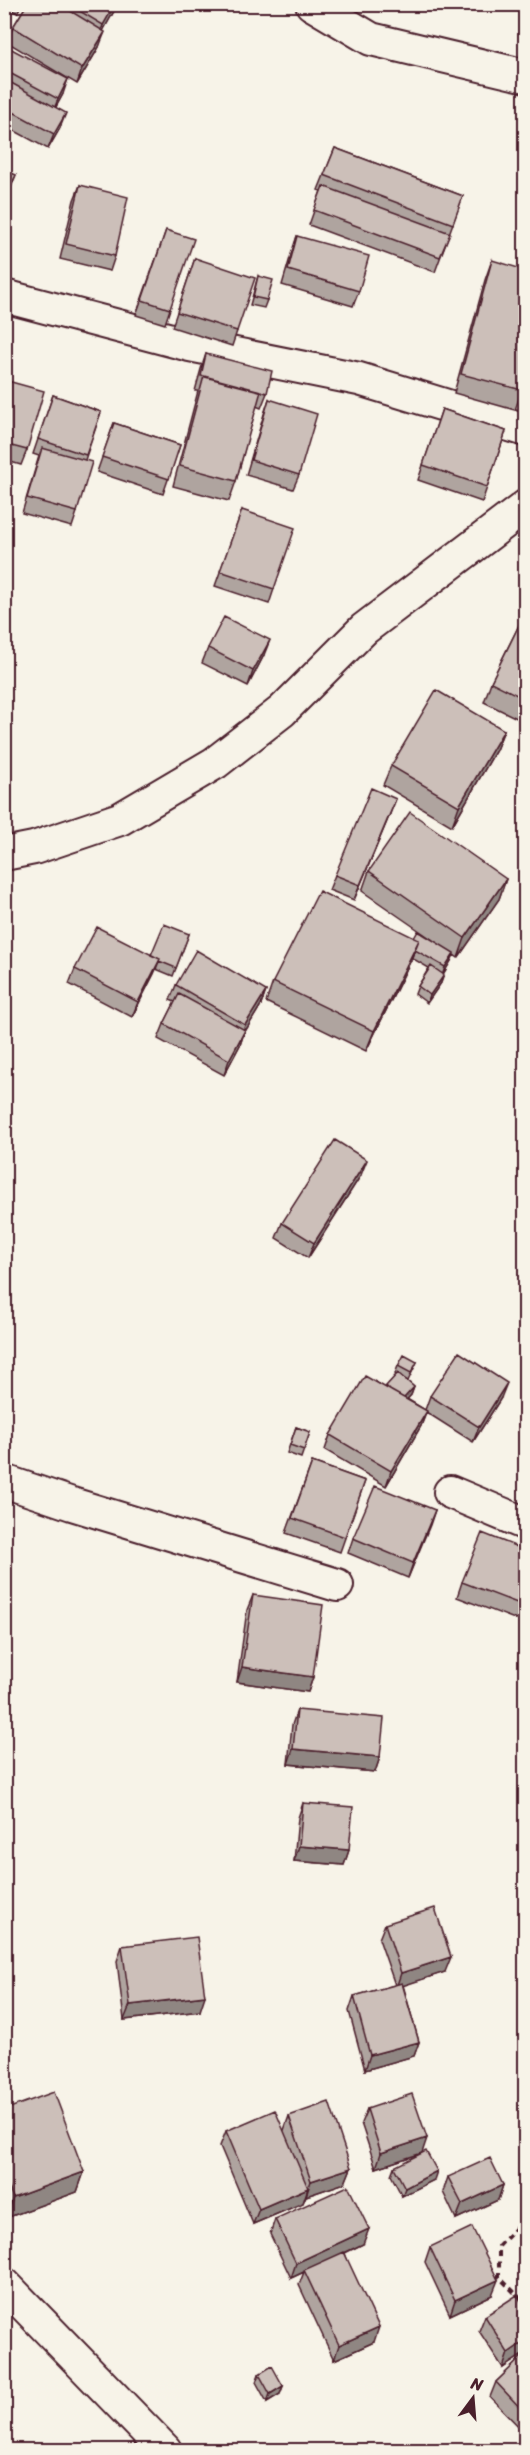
<svg xmlns="http://www.w3.org/2000/svg" width="530" height="2455" font-family="Sriracha,sans-serif">
	<style>
		.lines { fill: none; stroke-linecap: round; stroke-linejoin: round }
		.minor-casing { stroke: #4a1f2b; stroke-width: 36 }
		.path { stroke: #4a1f2b; stroke-width: 4; stroke-dasharray: 6 4.5; stroke-linecap: butt }
		.minor { stroke: #f7f3e8; stroke-width: 32 }
		.wall { fill: #afa49f; stroke: #4a1f2b; stroke-width: 1.5 }
		.shaded-wall { fill: #8f8682; stroke: #4a1f2b; stroke-width: 1.5 }
		.building { fill: #ccbfb9; stroke: #4a1f2b; stroke-width: 1.5 }
	</style>
	<rect width="100%" height="100%" fill="#f7f3e8"/>
	<filter id="ink" filterUnits="userSpaceOnUse"><feTurbulence type="fractalNoise" baseFrequency=".0167" numOctaves="2"/><feDisplacementMap in="SourceGraphic" scale="12" xChannelSelector="R" yChannelSelector="G"/><feConvolveMatrix kernelMatrix="1 2 1 2 8 2 1 2 1" color-interpolation-filters="sRGB"/></filter>
	<g filter="url(#ink)">
		<g class="lines">
			<defs>
				<path id="minor" d="M312,4L371,39L526,76
					M4,296L190,345L359,379L526,430
					M4,854L34,848L120,819L215,763L282,711L364,629L526,506
					M4,1481L72,1504L337,1585
					M450,1492L526,1524
					M4,2284L165,2450"/>
			</defs>
			<!-- minor casing -->
			<use href="#minor" class="minor-casing"/>
			<!-- path -->
			<path class="path" d="M526,2221L520,2224L499,2246V2277L526,2304"/>
			<!-- minor -->
			<use href="#minor" class="minor"/>
		</g>
		<!-- wall -->
		<path class="wall" d="M4,4H22L17,13L4,6Z
			M27,4H118L103,31L99,47L77,84L7,42L13,27Z
			M4,45L63,94L56,107L60,128L48,149L4,125Z
			M335,148L463,196L435,272L309,225L321,191L318,190Z
			M80,185L115,256L110,271L60,259L74,200Z
			M166,230L170,309L165,324L136,315Z
			M297,236L359,291L353,306L282,285L292,251Z
			M195,258L237,331L232,346L172,327Z
			M492,260L522,390L515,410L454,393L485,280Z
			M258,276L267,300L264,308L250,305Z
			M206,354L267,393L261,408L256,406L236,481L229,501L173,486L198,391H195L201,369Z
			M4,380L27,450L21,465L4,460Z
			M53,395L101,412L85,460L77,512L72,527L22,513L39,456L33,454Z
			M269,399L299,475L293,489L246,475L264,414Z
			M442,409L506,431L482,502L418,480Z
			M114,423L180,445L163,494L97,472Z
			M242,510L274,589L269,604L215,586Z
			M525,613V722L484,702L491,682Z
			M208,648L264,655L248,686L202,663Z
			M504,730L496,750L452,826L383,785L391,766Z
			M390,814L354,900L329,890L335,875Z
			M369,871L506,879L499,899L458,958L454,955L451,961L443,974L441,983L427,1003L415,994L418,986L429,968L412,958L366,1051L266,1002L273,982L414,938L433,940L362,891Z
			M189,934L173,976L156,969L132,1017L69,984L75,969L151,955Z
			M176,985L266,991L261,1005L244,1033L240,1045L224,1075L158,1039L164,1024L175,1002L170,1000Z
			M361,1175L308,1258L276,1238L282,1223Z
			M417,1362L408,1381L405,1379L414,1387L411,1395L407,1399L425,1410L430,1396L501,1398L473,1442L426,1412L421,1426L386,1486L325,1450L330,1435L386,1387L396,1375L395,1374L398,1366Z
			M296,1427L310,1432L301,1458L287,1453Z
			M312,1462L365,1481L340,1552L286,1533Z
			M435,1510L408,1578L348,1553L353,1538Z
			M525,1550V1623L457,1597L462,1582Z
			M253,1595L313,1677L308,1692L237,1682L247,1610Z
			M297,1710L380,1757L375,1772L288,1764L292,1725Z
			M303,1803L349,1850L344,1865L294,1861L298,1818Z
			M385,1924L445,1972L403,1985L419,2042L414,2056L365,2070L349,2011L354,1996L395,1985L379,1939Z
			M122,1946L200,2011L124,2020L117,1961Z
			M367,2109L422,2153L376,2168L361,2123Z
			M4,2110L84,2172L77,2192L6,2218L4,2214Z
			M289,2116L351,2168L345,2183L306,2196L303,2203L253,2224L220,2146L226,2131L284,2130Z
			M394,2167L434,2180L402,2196L391,2175Z
			M448,2177L503,2185L498,2200L456,2219L443,2192Z
			M275,2219L363,2244L345,2253L374,2342L334,2360L299,2285L304,2272L291,2278L270,2234Z
			M430,2247L492,2295L450,2315L425,2262Z
			M525,2307V2353L503,2368L479,2331L485,2316Z
			M525,2354V2433L490,2397L496,2382Z
			M259,2374L283,2386L280,2394L267,2402L256,2382Z"/>
		<!-- shaded-wall -->
		<path class="shaded-wall" d="M115,4H118L98,40L103,25Z
			M105,32L99,47L77,84L82,69Z
			M68,79L63,94L52,114L58,99Z
			M66,113L60,128L48,149L54,134Z
			M16,175L10,190L4,202V198Z
			M270,640L264,655L248,686L253,671Z
			M504,730L496,750L452,826L459,806Z
			M396,799L390,814L354,900L360,885Z
			M506,879L499,899L458,958L465,938Z
			M419,940L411,960L366,1051L374,1031Z
			M454,953L451,961L442,976L445,967Z
			M160,959L154,974L132,1017L138,1002Z
			M444,975L441,983L427,1003L430,995Z
			M266,991L261,1005L244,1033L240,1045L224,1075L229,1060L241,1038L245,1025Z
			M367,1160L361,1175L308,1258L314,1243Z
			M507,1383L501,1398L473,1442L479,1427Z
			M414,1387L411,1395L399,1408L402,1400Z
			M427,1411L421,1426L386,1486L391,1471Z
			M435,1510L430,1525L408,1578L413,1563Z
			M242,1667L313,1677L308,1692L237,1682Z
			M293,1749L380,1757L375,1772L288,1764Z
			M299,1846L349,1850L344,1865L294,1861Z
			M451,1957L445,1972L396,1988L401,1973Z
			M205,1996L200,2011L124,2020L130,2005Z
			M419,2042L414,2056L365,2070L370,2055Z
			M427,2138L422,2153L376,2168L381,2153Z
			M351,2168L345,2183L306,2196L311,2181Z
			M437,2171L434,2180L402,2196L405,2188Z
			M84,2172L77,2192L6,2218L13,2198Z
			M503,2185L498,2200L456,2219L462,2204Z
			M308,2188L303,2203L253,2224L259,2209Z
			M369,2229L363,2244L291,2278L296,2263Z
			M498,2280L492,2295L450,2315L455,2300Z
			M379,2327L374,2342L334,2360L339,2345Z
			M525,2341V2353L503,2368L508,2353Z
			M283,2386L280,2394L267,2402L270,2394Z"/>
		<!-- building -->
		<path class="building" d="M27,4H59L105,32L82,69L13,27Z
			M68,4H115L103,25Z
			M4,45L68,79L58,99L4,70Z
			M4,79L66,113L54,134L4,107Z
			M335,148L463,196L453,224L324,175Z
			M4,170L16,175L4,198Z
			M80,185L128,197L115,256L66,244Z
			M323,186L450,233L440,257L314,210Z
			M166,230L194,239L170,309L142,300Z
			M297,236L369,256L359,291L288,270Z
			M195,258L255,278L237,331L177,312Z
			M492,260L525,270V377L522,390L461,374Z
			M258,276L273,280L267,300L253,297Z
			M206,354L272,371L267,393L201,376Z
			M204,376L261,391L236,481L180,466Z
			M4,380L44,391L27,450L4,444Z
			M53,395L101,412L86,455L38,439Z
			M269,399L317,414L299,475L251,460Z
			M442,409L506,431L487,487L423,465Z
			M114,423L180,445L169,479L102,457Z
			M42,448L92,462L77,512L27,498Z
			M242,510L295,528L274,589L220,571Z
			M525,613V699L491,682Z
			M224,617L270,640L253,671L208,648Z
			M436,690L504,730L459,806L391,766Z
			M371,788L396,799L360,885L335,875Z
			M410,812L506,879L465,938L369,871Z
			M319,891L419,940L374,1031L273,982Z
			M4,900L8,901L4,909Z
			M164,924L189,934L176,968L159,961L160,959L151,955Z
			M97,927L160,959L138,1002L75,969Z
			M418,931L454,953L445,967L415,950L419,940L414,938Z
			M196,950L266,991L245,1025L176,985Z
			M431,966L444,975L430,995L418,986Z
			M179,994L245,1030L229,1060L164,1024Z
			M335,1140L367,1160L314,1243L282,1223Z
			M459,1352L507,1383L479,1427L430,1396Z
			M404,1355L417,1362L411,1373L398,1366Z
			M398,1373L414,1387L404,1398L391,1391L386,1386Z
			M365,1376L427,1411L391,1471L330,1435Z
			M296,1427L310,1432L304,1450L290,1445Z
			M312,1462L365,1481L345,1537L292,1518Z
			M375,1486L435,1510L413,1563L353,1538Z
			M482,1533L525,1550V1606L462,1582Z
			M253,1595L323,1605L313,1677L242,1667Z
			M297,1710L384,1718L380,1757L293,1749Z
			M303,1803L353,1807L349,1850L299,1846Z
			M435,1908L451,1957L401,1973L385,1924Z
			M197,1937L205,1996L130,2005L122,1946Z
			M402,1983L419,2042L370,2055L354,1996Z
			M54,2092L84,2172L13,2198L4,2175V2110Z
			M412,2094L427,2138L381,2153L367,2109Z
			M329,2102L351,2168L311,2181L289,2116Z
			M275,2110L308,2188L259,2209L226,2131Z
			M426,2151L437,2171L405,2188L394,2167Z
			M490,2158L503,2185L462,2204L448,2177Z
			M348,2186L369,2229L296,2263L275,2219Z
			M472,2227L498,2280L455,2300L430,2247Z
			M344,2252L379,2327L339,2345L304,2270Z
			M517,2295L525,2307V2341L508,2353L485,2316Z
			M525,2354V2413L496,2382Z
			M272,2366L283,2386L270,2394L259,2374Z"/>
	</g>
	<!-- margin -->
	<rect width="530" height="2455" fill="none" stroke="#f7f3e8" stroke-width="24"/>
	<rect x="12" y="12" width="506" height="2431" fill="none" stroke="#4a1f2b" stroke-width="2" filter="url(#ink)"/>
	<!-- north arrow -->
	<g transform="translate(473 2398) rotate(16)" stroke="#f7f3e8" stroke-width="4.5" paint-order="stroke">
	<path d="M0-4.5L10 22L0 15L-10 22Z" fill="#4a1f2b"/>
	<text y="-9" font-size="16" font-weight="bold" text-anchor="middle" fill="#4a1f2b">N</text>
	</g>
</svg>
